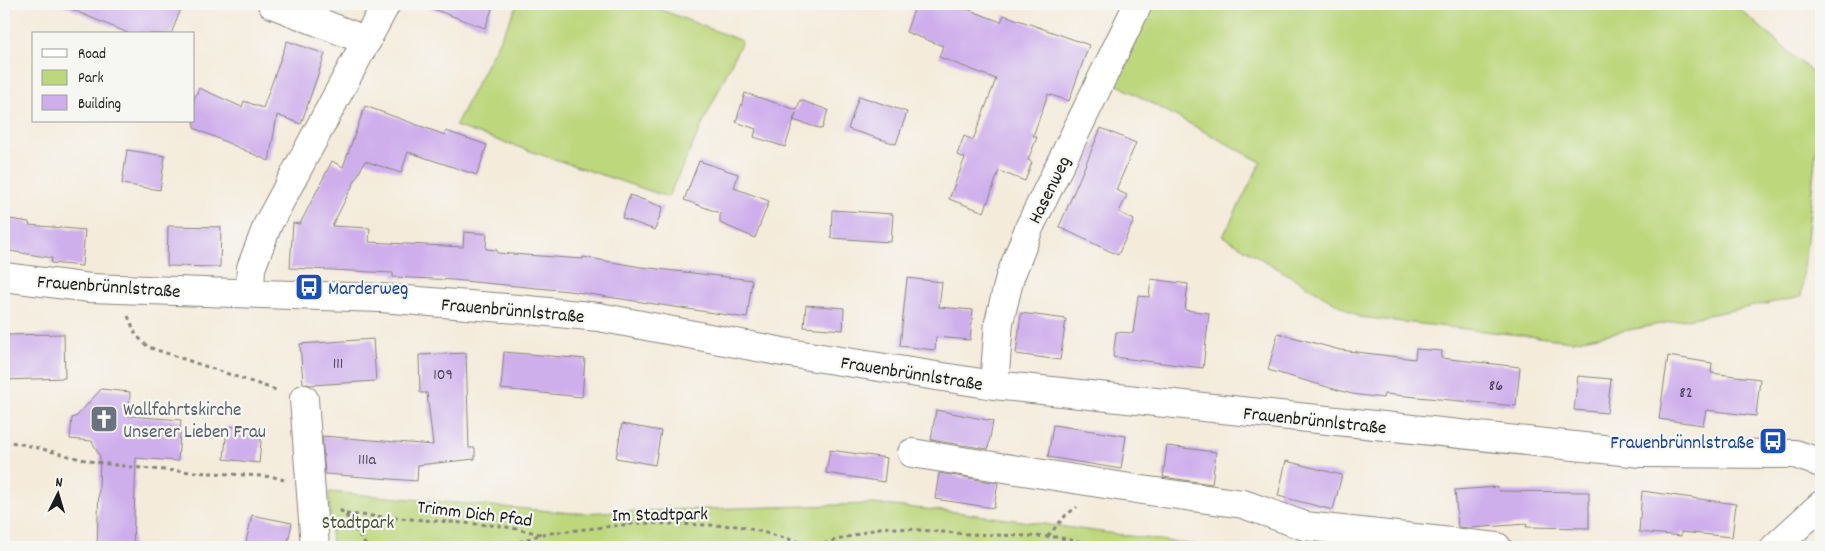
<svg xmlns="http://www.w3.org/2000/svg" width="1825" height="551" font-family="Dekko,sans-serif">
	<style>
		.green { fill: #bcd77c; stroke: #6c7a4c }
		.building { fill: #ceafec }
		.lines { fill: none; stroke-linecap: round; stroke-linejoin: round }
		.minor-casing { stroke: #88847c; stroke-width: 30 }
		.path { stroke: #88847c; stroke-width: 3; stroke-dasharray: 4 4; stroke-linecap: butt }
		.minor { stroke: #fff; stroke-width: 28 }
		.labels { text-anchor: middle; stroke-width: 4.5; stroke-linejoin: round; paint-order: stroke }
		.number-label { font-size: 16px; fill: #484150 }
		.street-label { font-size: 19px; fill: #1c1c1c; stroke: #f6f6f2 }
		.transit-label { font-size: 19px; fill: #164399; stroke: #f6f6f2; text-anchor: start }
		.worship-label { font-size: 19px; fill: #5b616d; stroke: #f6f6f2; text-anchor: start }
		.park-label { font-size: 19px; fill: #4c5439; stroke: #f6f6f2 }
	</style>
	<rect width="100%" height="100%" fill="#f6f6f2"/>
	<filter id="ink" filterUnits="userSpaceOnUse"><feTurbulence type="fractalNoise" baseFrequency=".02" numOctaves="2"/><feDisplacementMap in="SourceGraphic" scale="10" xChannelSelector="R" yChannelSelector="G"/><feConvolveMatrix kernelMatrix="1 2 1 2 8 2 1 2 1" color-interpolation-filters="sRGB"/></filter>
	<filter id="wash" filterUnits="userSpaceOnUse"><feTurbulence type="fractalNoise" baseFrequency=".0096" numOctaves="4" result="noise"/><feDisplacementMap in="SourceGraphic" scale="20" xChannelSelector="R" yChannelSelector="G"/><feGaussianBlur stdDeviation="1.12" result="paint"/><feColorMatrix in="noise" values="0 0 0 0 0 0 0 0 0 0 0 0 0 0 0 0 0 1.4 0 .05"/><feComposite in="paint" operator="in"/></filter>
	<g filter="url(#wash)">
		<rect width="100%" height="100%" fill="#f4ebdb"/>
		<!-- green -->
		<path class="green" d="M518,4H646L742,41L668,197L455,126Z
			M1153,4H1734L1821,80V102L1801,297L1572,341L1359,317L1223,236L1261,162L1114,83Z
			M329,492L573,513L872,504L956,512L1210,547H332Z"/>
		<g id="blocks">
			<!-- building -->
			<path class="building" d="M59,4H183L171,34H130Z
				M426,4H494L485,28L425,6Z
				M916,4H954L1001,22L1004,15L1089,45L1069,101L1048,94L1033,136L1037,137L1028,160L1032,162L1025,181L999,171L984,212L949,199L965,158L957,155L964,136L973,140L996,79L939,57L943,46L906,32Z
				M287,41L325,54L301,124L277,115L269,161L194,128V99L199,88L242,107L244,101L263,108Z
				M745,93L797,110L800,100L828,110L822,129L793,120L796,113L785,147L754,137L756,129L736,122Z
				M859,96L907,112L896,144L848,129Z
				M365,106L445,135L446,131L487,145L477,175L408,152L401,173L365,161L332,226L370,228L369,242L463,247L464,232L487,234L486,249L497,250V253L583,259V257L641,267L752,280L747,318L569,291L453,280L393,277V273L290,268L293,223L300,224L332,161L343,167Z
				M1101,128L1136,143L1116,190L1127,195L1119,212L1134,220L1118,255L1059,227Z
				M127,150L165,156L160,190L122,184Z
				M699,161L738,174L734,188L769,201L755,238L720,223V213L684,200Z
				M630,195L663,207L655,230L622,218Z
				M832,210L893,214L891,242L831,238Z
				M4,218L29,222V225L85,230L82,266L51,263L52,258L4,250Z
				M168,226L221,227L220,267L167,266Z
				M907,278L942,282L939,307L973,310L970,340L936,337L935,350L900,346Z
				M1151,279L1188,284L1185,310L1209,313L1203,368L1113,357L1116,332L1133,333L1138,296L1149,297Z
				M806,305L844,308L843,330L804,327Z
				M1021,313L1066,319L1060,360L1016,354Z
				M1278,333L1340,350L1415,359L1416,349L1442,351L1441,358L1520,367L1516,406L1384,394L1383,398L1352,394L1268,370Z
				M64,334L65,378L4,380V335Z
				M373,339L376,381L311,385L303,383L300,344Z
				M504,352L585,359L582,397L501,389Z
				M466,353L469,448H475V459L418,465L417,481L325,474L322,436L433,445L427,393H420L419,355Z
				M1668,356L1712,363L1711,373L1760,379L1756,416L1706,410L1703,425L1659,419Z
				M1578,376L1611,379L1607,413L1574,410Z
				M101,389L130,392L129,416L181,420L178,461L136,458L133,547H97L100,457L92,441L70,439L72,418L77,416Z
				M936,410L993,421L988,449L931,440Z
				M622,424L661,431L655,465L616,458Z
				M1053,425L1126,436L1121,469L1048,457Z
				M227,426L262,430L259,463L224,459Z
				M1167,446L1216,452L1212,484L1163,477Z
				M830,450L887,458L884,482L826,473Z
				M1286,461L1342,475L1333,510L1278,496Z
				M939,473L998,483L994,508L935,499Z
				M1498,487L1499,491L1589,492V528L1526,527L1527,524L1470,528L1458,527L1455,490Z
				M1642,491L1736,504L1732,537L1681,532V536L1639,532Z
				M252,515L292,523L287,547H245Z"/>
		</g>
	</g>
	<g filter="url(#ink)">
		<use href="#blocks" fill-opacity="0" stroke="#88847c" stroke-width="1"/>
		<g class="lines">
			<defs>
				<path id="minor" d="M272,4L367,41
					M4,277L90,288L381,298L518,309L599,317L783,352L994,385L1641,453L1795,454L1821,463
					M250,292L251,268L268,224L386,4
					M994,385L999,322L1010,277L1030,226L1138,4
					M304,399L315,547
					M912,453L1149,491L1243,504L1305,526L1497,547
					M1775,547L1821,505"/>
			</defs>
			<!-- minor casing -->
			<use href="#minor" class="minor-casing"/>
			<!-- path -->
			<path class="path" d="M128,316L136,335L148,347L279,391
				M4,441C33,445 61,455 90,461C150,472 213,472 274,477L284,480
				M340,510L345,514L367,547
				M346,514L502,526L541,534
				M1048,536L1066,515L1077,507
				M816,546L883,527L967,534L1056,537L1109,547
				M504,547L542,534L640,523L739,526L819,547"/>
			<!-- minor -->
			<use href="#minor" class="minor"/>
		</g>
	</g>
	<!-- icons -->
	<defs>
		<symbol id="bus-square" viewBox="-11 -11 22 22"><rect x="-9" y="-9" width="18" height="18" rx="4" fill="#1a4fb4" stroke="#f6f6f2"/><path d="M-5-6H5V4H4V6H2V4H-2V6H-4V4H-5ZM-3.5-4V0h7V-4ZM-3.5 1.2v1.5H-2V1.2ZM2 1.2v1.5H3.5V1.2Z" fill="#fff"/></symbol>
		<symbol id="church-square" viewBox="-11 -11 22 22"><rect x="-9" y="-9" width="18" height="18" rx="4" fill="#6b7280" stroke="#f6f6f2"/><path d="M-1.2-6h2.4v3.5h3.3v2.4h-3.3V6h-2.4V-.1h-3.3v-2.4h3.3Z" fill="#fff"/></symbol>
	</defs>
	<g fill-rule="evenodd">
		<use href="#bus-square" x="293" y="271" width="32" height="32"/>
		<use href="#church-square" x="88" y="403" width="32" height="32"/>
		<use href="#bus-square" x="1757" y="425" width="32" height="32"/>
	</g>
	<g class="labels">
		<!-- number labels -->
		<g class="number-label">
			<text x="338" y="368">111</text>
			<text x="443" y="379">109</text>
			<text x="1496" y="390">86</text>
			<text x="1686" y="397">82</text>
			<text x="367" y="464">111a</text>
		</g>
		<!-- street labels -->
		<g class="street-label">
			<text transform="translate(1048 189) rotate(-64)" y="7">Hasenweg</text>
			<text transform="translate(109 285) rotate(4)" y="7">Frauenbrünnlstraße</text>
			<text transform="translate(513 309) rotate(5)" y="7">Frauenbrünnlstraße</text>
			<text transform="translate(912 372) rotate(9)" y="7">Frauenbrünnlstraße</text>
			<text transform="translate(1315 419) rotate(6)" y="7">Frauenbrünnlstraße</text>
			<text transform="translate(475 512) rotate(7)" y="7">Trimm Dich Pfad</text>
			<text transform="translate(660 513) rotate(-1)" y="7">Im Stadtpark</text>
		</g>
		<!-- transit labels -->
		<g class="transit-label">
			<text x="328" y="294">Marderweg</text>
			<text x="1754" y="448" text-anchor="end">Frauenbrünnlstraße</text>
		</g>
		<!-- worship labels -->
		<g class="worship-label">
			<text x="123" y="415">Wallfahrtskirche<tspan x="123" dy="22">Unserer Lieben Frau</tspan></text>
		</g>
		<!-- park labels -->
		<g class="park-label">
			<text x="358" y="528">Stadtpark</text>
		</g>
	</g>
	<!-- margin -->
	<rect width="1825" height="551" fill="none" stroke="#f6f6f2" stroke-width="20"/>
	<!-- legend -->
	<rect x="32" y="32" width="162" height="90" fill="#f6f6f2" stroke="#9f9f9c"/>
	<rect x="42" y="49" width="25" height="8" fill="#ffffff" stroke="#9f9f9c"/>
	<text x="78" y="58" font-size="15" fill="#1c1c1c">Road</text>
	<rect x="42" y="70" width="25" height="15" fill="#bcd77c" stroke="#9f9f9c"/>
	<text x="78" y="82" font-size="15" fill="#1c1c1c">Park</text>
	<rect x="42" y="95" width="25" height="15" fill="#ceafec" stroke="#9f9f9c"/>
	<text x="78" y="108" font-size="15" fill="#1c1c1c">Building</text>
	<!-- north arrow -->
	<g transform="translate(58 494) rotate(5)" stroke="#f6f6f2" stroke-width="4" paint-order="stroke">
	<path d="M0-4L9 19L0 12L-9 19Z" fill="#1c1c1c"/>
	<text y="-8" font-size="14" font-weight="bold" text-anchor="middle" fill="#1c1c1c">N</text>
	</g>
</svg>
